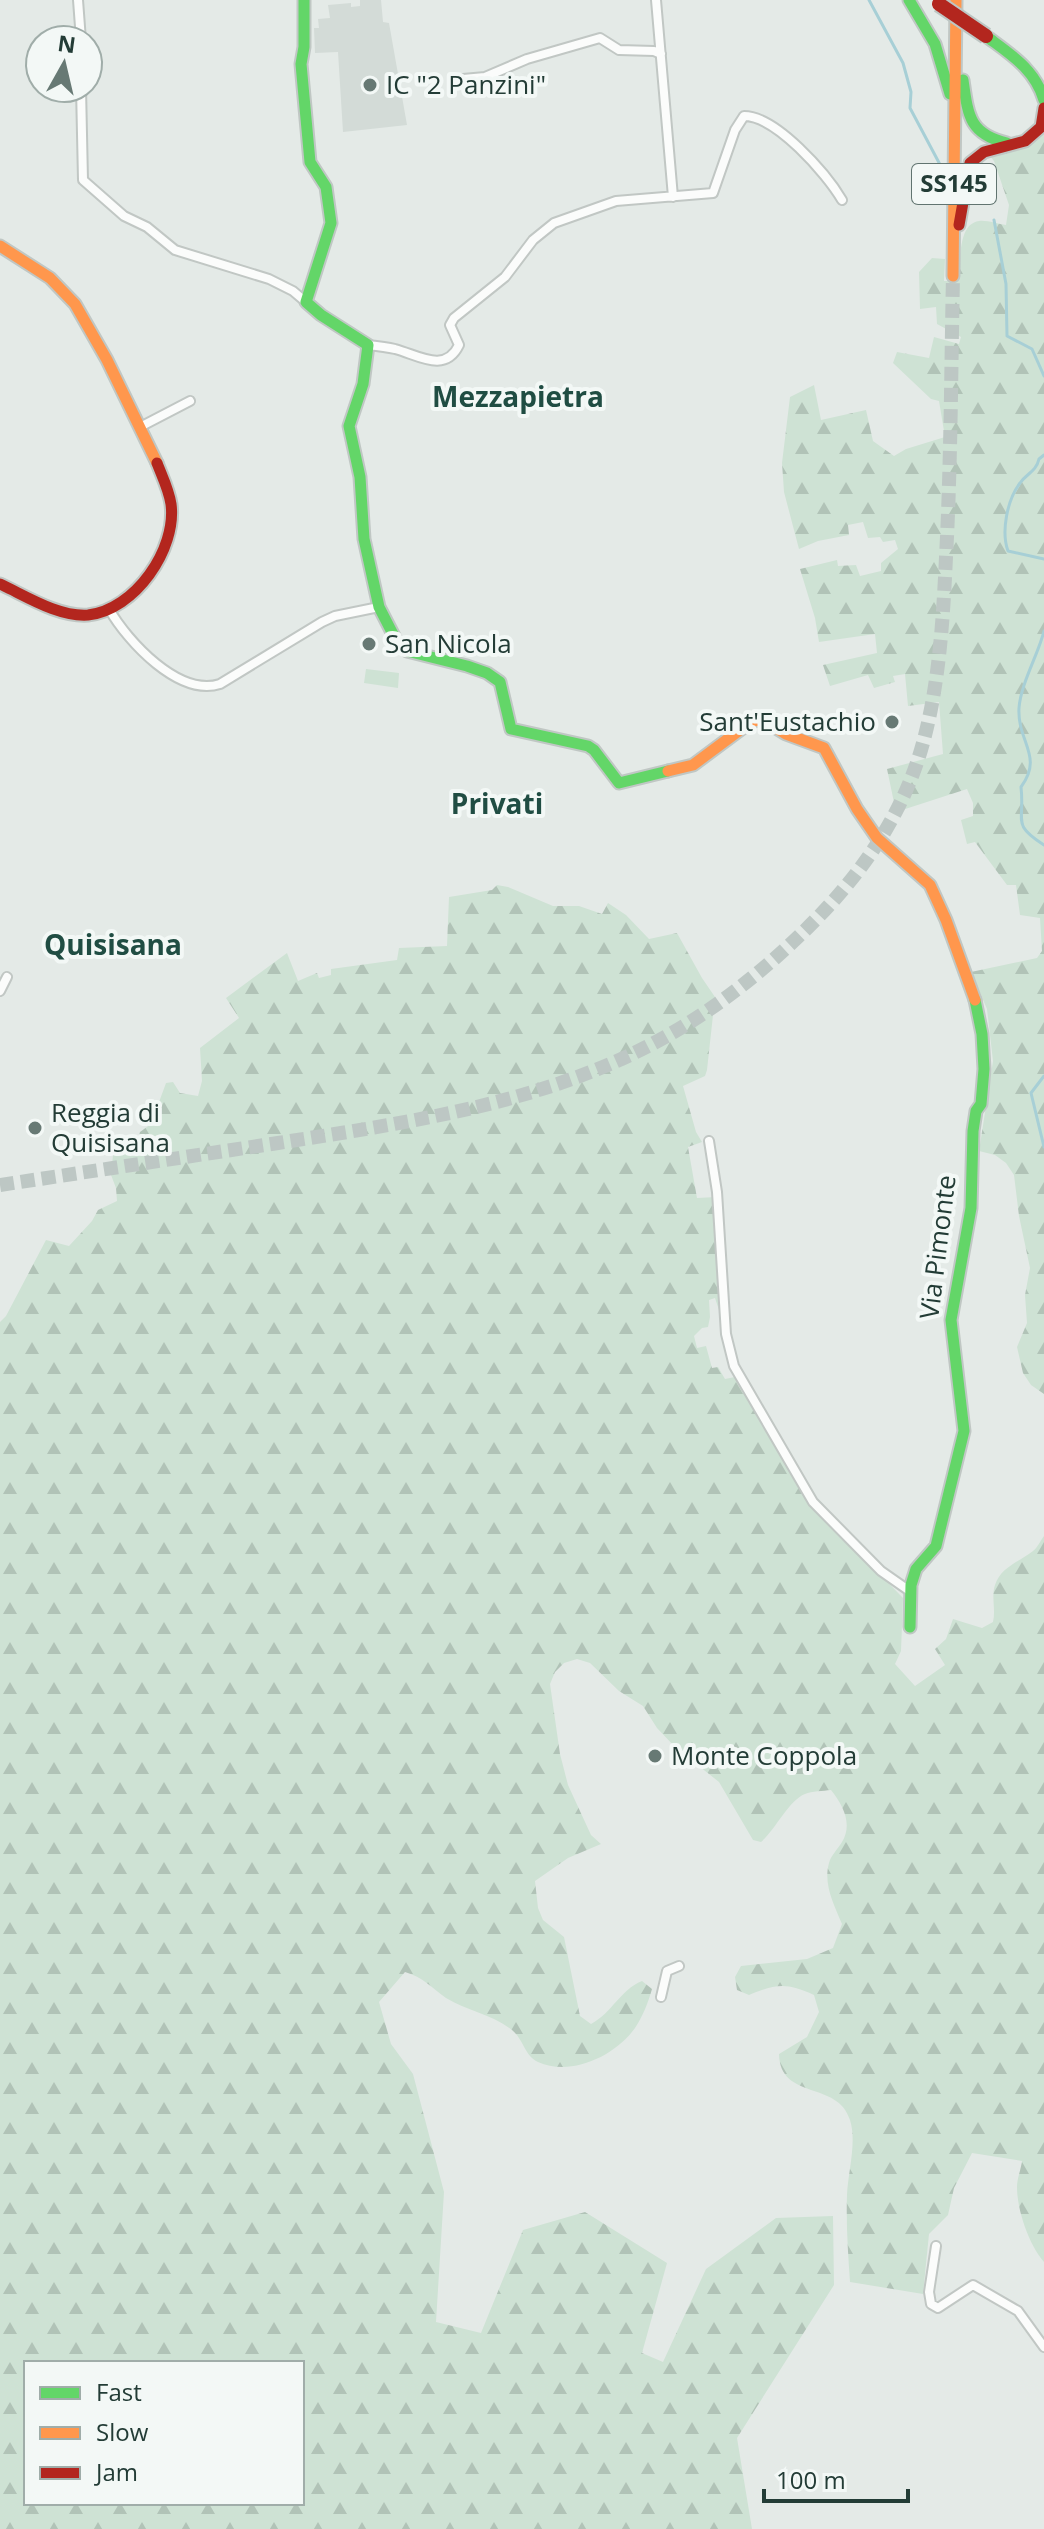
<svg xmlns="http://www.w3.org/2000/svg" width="1044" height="2529" font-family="'Open Sans',sans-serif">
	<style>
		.built { fill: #d3dbd7 }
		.green { fill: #cee2d4 }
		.forest { fill: url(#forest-firs); fill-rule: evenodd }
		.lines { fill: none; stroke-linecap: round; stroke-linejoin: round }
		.stream { stroke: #a7cfd6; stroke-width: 3 }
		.highway-tunnel { stroke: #bdc7c4; stroke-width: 14; stroke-dasharray: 14 7; stroke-linecap: butt }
		.street-casing { stroke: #c1c7c4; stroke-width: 12 }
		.fast-casing { stroke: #c0c7c4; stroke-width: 15 }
		.slow-casing { stroke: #c0c7c4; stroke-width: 15 }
		.jam-casing { stroke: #c0c7c4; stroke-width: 15 }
		.street { stroke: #fbfcfb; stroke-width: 8 }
		.fast { stroke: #63d668; stroke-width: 11 }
		.slow { stroke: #ff974d; stroke-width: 11 }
		.jam { stroke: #b3261e; stroke-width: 11 }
		.jam-bridge-casing { stroke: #bdc6c3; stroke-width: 18; stroke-linecap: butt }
		.jam-bridge { stroke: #b3261e; stroke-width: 14 }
		.poi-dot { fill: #677974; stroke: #f3f8f6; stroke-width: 3 }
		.labels { text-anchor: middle; stroke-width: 8; stroke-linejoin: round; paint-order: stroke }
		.shield { fill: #f3f8f6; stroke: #617470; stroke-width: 2 }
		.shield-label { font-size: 24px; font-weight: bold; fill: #233c36 }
		.poi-label { font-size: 26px; fill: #233c36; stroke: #f3f8f6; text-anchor: start }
		.street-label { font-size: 26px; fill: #233c36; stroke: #f3f8f6 }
		.neighbourhood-label { font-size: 28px; font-weight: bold; fill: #204d43; stroke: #f3f8f6 }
	</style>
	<defs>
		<pattern id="forest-firs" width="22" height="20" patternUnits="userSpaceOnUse" patternTransform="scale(2)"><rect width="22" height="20" fill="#cee2d4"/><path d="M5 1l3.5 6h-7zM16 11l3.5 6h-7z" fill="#b1c3b7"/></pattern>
	</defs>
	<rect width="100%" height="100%" fill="#e4eae7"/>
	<!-- built -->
	<path class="built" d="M360,0H381L383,22L389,23L407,125L343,132L338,52L315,53L314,28H319L318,19L330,18L328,5L351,3V7L360,6Z"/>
	<!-- green -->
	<path class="green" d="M366,669L399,673L398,688L364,683Z"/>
	<!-- forest -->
	<path class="forest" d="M1044,131V1394L1031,1385L1023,1373L1017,1347L1027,1323L1025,1295L1030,1268L1019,1216L1014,1175L1006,1163L995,1155L979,1151L993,1061L987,1009L971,972L1037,958L1042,951L1040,918L1020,915L1016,885H1007L975,842L967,844L961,820L973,816V803L967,789L896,812L887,769L943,754L939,702L908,706L905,674L893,676L895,682L874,688L868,675L830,686L823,665L877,653L875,634L819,642L815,618L800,569L837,560L838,566L856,565L860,576L881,571V563L898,549L895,540L883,542L880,537L868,538L863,522L848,525L849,535L818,541L799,549L784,492L782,463L790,397L814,385L821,420L866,410L873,441L894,456L906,449L945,437L939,401L931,399L893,363L897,352L929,358L934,337L959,344L961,337L937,324L936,307L920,309L919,272L932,258L945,259L944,281H955L959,275C961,259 958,224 979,221C987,220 998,224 1006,225L1009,205L994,161L990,156Z
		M497,885L508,887L553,906H579L602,914L608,903L626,915L649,939L677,933L702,978L715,997L707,1070L705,1076L683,1086L696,1132L702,1142L688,1147L697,1198L716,1197L722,1319L715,1298L709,1300L710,1317L708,1327L702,1328L694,1336L697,1348L706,1346L712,1368L718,1367L725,1379L735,1377L810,1502L903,1598L901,1651L895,1664L915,1686L945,1665L935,1649L946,1639L953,1619L982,1628L993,1622C996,1609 991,1597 995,1585C1001,1567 1019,1562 1033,1551C1038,1547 1040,1541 1044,1536V2262C1029,2245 1017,2210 1017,2187C1017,2179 1021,2169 1022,2161L972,2153L954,2188L948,2215L929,2234L923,2294L850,2282C848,2253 846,2224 847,2195C848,2172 857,2142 850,2120C838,2080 780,2101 779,2054L807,2037L819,2012L814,1995C786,1982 776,1984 749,1995L737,1990L735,1977L741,1966L807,1959L833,1948L842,1924C834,1905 823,1884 829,1863C831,1855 838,1849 842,1842C853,1824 843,1805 831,1790C823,1791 812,1791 805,1794C789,1800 776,1829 761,1842L753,1840L719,1782L675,1747L657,1728L643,1706L619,1691L590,1663L577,1659L564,1663L555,1672L550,1684L560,1754L568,1785L591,1835L601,1844L568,1858L535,1881L538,1908L543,1920L564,1937L580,2016L591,2024C612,2013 620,1990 642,1981L652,1989C648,2003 643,2016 635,2028C615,2056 571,2077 538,2062C524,2055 524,2040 512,2030C492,2014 467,2011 446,1998C432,1988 423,1977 405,1972L379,2002L391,2044L413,2074L444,2192L436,2322L481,2333L523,2230L585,2212L667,2263L642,2353L663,2362L706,2269L776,2218L833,2216L834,2285L737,2438L752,2529H0V1322L6,1316L46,1240L69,1246L92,1221L98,1210L117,1201L116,1188L111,1175L113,1155L136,1145L140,1132L151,1124L166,1083L173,1082L180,1093L198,1096L202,1081L200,1048L239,1018L226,998L287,953L298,981L317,973L319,978L331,975V969L397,960L399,948L447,946L449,897L492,890ZM26,2363H302V2503H26Z"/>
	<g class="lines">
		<!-- stream -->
		<path class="stream" d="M869,0L903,63L911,92L910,108L945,174
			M994,220L1006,284L1007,336L1032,349L1044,376
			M1044,455L1039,459C1036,472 1027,473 1020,483C1007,500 1001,532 1008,551L1044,559
			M1044,631C1038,655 1021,683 1019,708C1017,742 1044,756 1021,787C1025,822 1011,824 1044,845
			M1044,1076L1031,1093L1044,1147"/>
		<!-- highway-tunnel -->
		<path class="highway-tunnel" d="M0,1185C93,1171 185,1157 278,1143C405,1123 539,1104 654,1043C707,1015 755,978 798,937C853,885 899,824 921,750C939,689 943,621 946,557C951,463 951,369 953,276"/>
		<defs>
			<path id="street" d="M78,0L81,40
				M656,0L673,197
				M463,79L485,77L527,59L600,38L619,50L654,51L661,54
				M81,88L83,180L124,216L147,227L175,250L269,279L293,291L306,302
				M368,345C377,346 386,347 395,349C418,355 445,374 459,345L450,325L454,318L505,277L533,240L554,223L616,201L713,193L735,130L744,116C776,116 826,173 842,200
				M140,427L190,401
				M109,609C128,642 179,697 220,684L322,622L335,616L379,607
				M0,991L7,977
				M709,1141L717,1192L726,1334L734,1366L813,1502L881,1571L911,1592
				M661,1997L667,1971L679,1966
				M936,2246L929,2292L931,2304L938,2308L973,2285L1018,2311L1044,2347"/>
			<path id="fast" d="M304,0V47L301,64L310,162L326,187L331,223L306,302L321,315L368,345L363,384L349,426L360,477L364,539L379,607L396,640L407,651L467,666L487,673L500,682L511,729L588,746L594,750L619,783L668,771
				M909,0L935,44L950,94
				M986,36C1010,54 1035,69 1044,100
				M963,80C968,115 969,134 1007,143
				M910,1627L911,1585L916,1569L936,1546L964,1431L951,1320L971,1208L973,1131L976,1111L981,1104L984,1069L982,1034L975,1000"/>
			<path id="slow" d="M0,246L50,278L75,304L107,360L157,463
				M953,276L956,0
				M668,771L693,765L752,721L763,720L786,734L824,748L857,809L877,838L930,885L946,920L975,1000"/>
			<path id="jam" d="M959,225L970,163L984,152L1025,141L1041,127L1044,108
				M0,584C26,596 58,617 88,615C135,610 177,549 171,504C169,490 162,476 157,463"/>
		</defs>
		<!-- street casing -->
		<use href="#street" class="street-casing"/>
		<!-- fast casing -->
		<use href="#fast" class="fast-casing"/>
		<!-- slow casing -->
		<use href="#slow" class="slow-casing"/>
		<!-- jam casing -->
		<use href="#jam" class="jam-casing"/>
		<!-- street -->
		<use href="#street" class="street"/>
		<!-- fast -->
		<use href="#fast" class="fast"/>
		<!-- slow -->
		<use href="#slow" class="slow"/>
		<!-- jam -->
		<use href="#jam" class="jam"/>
		<defs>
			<path id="jam-bridge" d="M939,4L986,36"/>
		</defs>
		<!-- jam-bridge casing -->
		<use href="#jam-bridge" class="jam-bridge-casing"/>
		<!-- jam-bridge -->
		<use href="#jam-bridge" class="jam-bridge"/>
	</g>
	<!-- markers -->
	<g class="poi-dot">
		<circle cx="370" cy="85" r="8"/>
		<circle cx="369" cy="644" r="8"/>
		<circle cx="892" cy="722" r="8"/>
		<circle cx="35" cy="1128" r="8"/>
		<circle cx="655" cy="1756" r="8"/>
	</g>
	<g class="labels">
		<!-- shield labels -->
		<rect class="shield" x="912" y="164" width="84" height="40" rx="6"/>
		<g class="shield-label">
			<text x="954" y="192">SS145</text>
		</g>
		<!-- poi labels -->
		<g class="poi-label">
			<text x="386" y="94">IC "2 Panzini"</text>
			<text x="385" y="653">San Nicola</text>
			<text x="876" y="731" text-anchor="end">Sant'Eustachio</text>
			<text x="51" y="1122">Reggia di<tspan x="51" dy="30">Quisisana</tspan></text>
			<text x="671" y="1765">Monte Coppola</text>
		</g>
		<!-- street labels -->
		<g class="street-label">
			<text transform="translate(938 1247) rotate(-83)" y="9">Via Pimonte</text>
		</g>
		<!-- neighbourhood labels -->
		<g class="neighbourhood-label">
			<text x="518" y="407">Mezzapietra</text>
			<text x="497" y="814">Privati</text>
			<text x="113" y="955">Quisisana</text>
		</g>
	</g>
	<!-- legend -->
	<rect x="24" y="2361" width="280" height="144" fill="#f3f8f6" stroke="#a0ada9" stroke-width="2"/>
	<rect x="40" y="2387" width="40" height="12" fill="#63d668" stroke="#a0ada9" stroke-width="2"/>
	<text x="96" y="2401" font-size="24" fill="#233c36">Fast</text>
	<rect x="40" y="2427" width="40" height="12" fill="#ff974d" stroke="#a0ada9" stroke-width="2"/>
	<text x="96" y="2441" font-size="24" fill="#233c36">Slow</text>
	<rect x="40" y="2467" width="40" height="12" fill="#b3261e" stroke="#a0ada9" stroke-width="2"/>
	<text x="96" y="2481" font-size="24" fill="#233c36">Jam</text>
	<!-- north arrow -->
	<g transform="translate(64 64) rotate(8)"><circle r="38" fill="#f3f8f6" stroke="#a0ada9" stroke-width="2"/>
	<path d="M0-6L14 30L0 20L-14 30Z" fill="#677974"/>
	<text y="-12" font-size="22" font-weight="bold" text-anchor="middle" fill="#233c36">N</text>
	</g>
	<!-- scale -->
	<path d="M764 2489v12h144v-12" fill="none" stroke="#233c36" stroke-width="4"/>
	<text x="776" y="2489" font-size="24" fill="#233c36" stroke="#f3f8f6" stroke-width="6" paint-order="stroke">100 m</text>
</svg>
